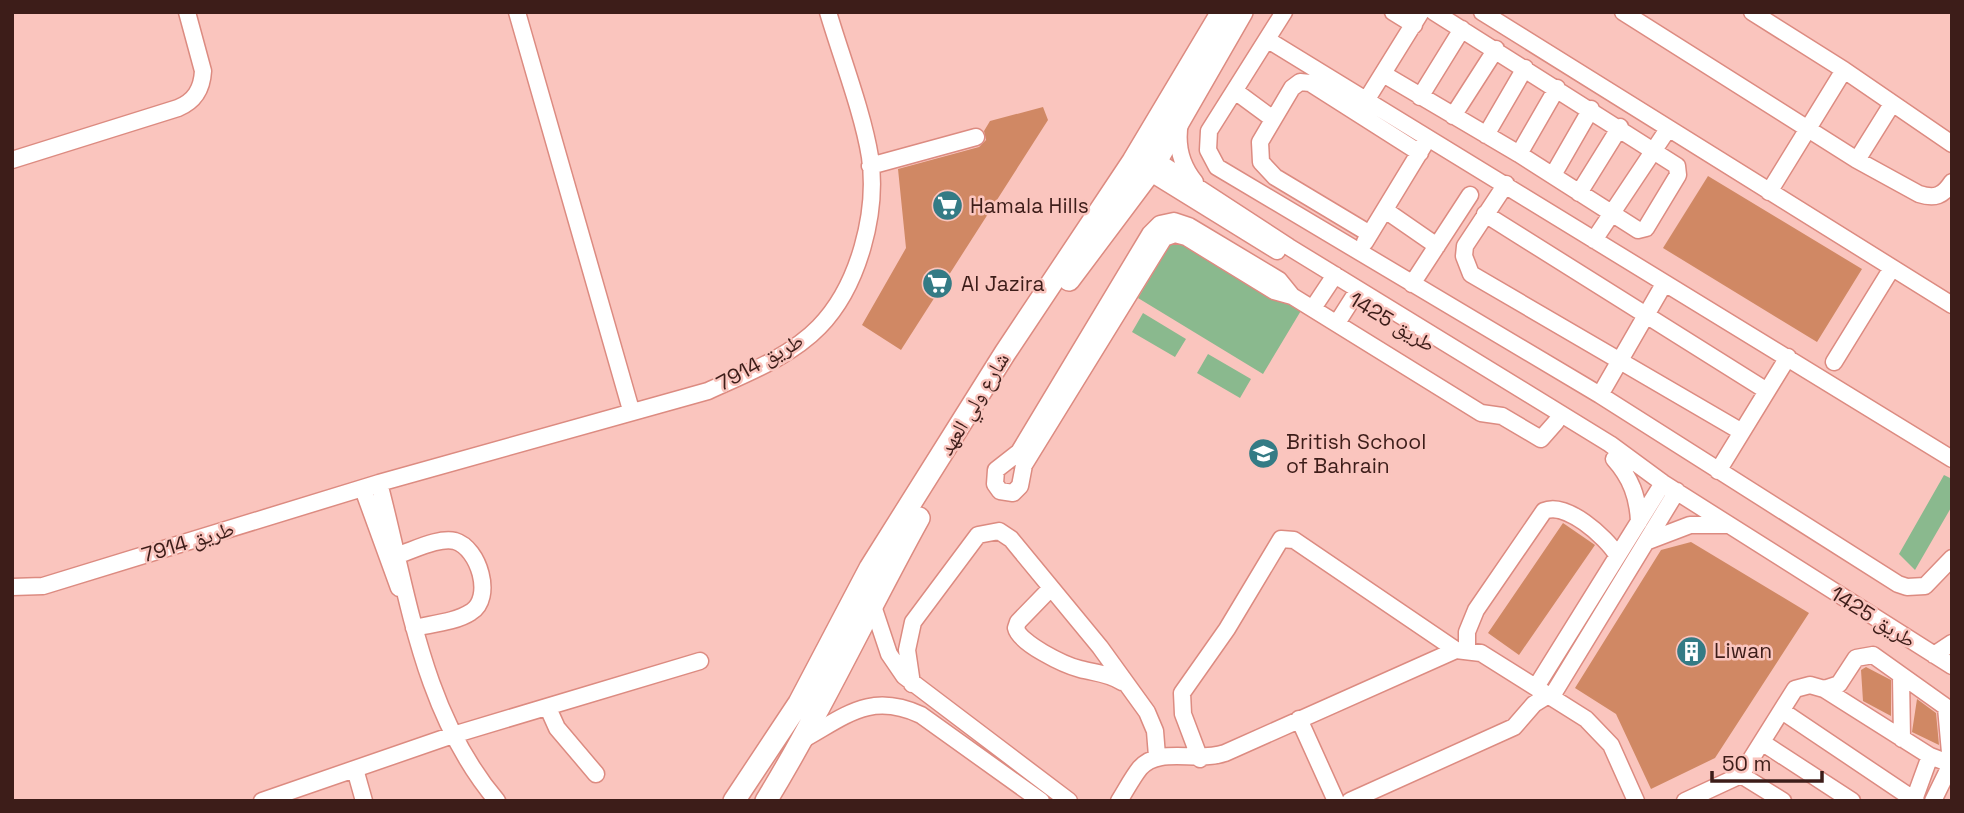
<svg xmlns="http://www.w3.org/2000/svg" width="1964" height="813" font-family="'Space Grotesk','Noto Naskh Arabic',sans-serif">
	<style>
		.green { fill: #8ab98e }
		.building { fill: #d08864 }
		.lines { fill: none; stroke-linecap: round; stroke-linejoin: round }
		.minor-casing { stroke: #dc8b81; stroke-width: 19 }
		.major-casing { stroke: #dc8b81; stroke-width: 24 }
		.minor { stroke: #fff; stroke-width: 16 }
		.major { stroke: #fff; stroke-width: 21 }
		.labels { text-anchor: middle; stroke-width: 5; stroke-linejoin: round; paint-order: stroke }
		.poi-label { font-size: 21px; fill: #3d1d19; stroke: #fac5be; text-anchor: start }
		.street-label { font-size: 21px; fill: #3d1d19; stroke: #fac5be }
	</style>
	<rect width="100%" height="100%" fill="#fac5be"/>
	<!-- green -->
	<path class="green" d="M1177,233L1302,309L1263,374L1138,298Z
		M1143,313L1186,339L1175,357L1132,332Z
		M1208,354L1251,379L1240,398L1197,373Z
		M1944,475L1952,479V506L1915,570L1899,554Z"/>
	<!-- building -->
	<path class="building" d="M1043,107L1048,120L901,350L862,325L906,248L898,169L979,147L986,140L984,131L990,121Z
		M1708,176L1862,269L1817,342L1663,248Z
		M1563,523L1595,545L1519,655L1488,633Z
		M1691,542L1809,613L1715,758L1651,789L1616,714L1575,688L1661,550Z
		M1866,667L1891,680V716L1863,701L1861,670Z
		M1917,699L1936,713L1939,745L1912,732Z"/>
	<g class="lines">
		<defs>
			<path id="minor" d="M517,12L631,410
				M1284,12L1209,131L1208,150L1217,167L1600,395L1898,584L1907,587L1925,586L1952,558
				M1393,12L1414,25
				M1482,12L1952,305
				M1623,12L1857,160L1919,194C1935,199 1943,196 1952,182
				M1752,12L1844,70L1952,144
				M1268,40L1952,459
				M1385,75L1519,154L1638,230L1646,228L1678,175L1677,166L1434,12
				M1235,91L1273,119
				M1420,97L1462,29
				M1367,99L1421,12
				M1453,116L1496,49
				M1180,122C1176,144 1181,165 1195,182
				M1486,135L1525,68
				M1519,154L1557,88
				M1148,155L1289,247L1610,444L1663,483L1952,666
				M12,160L178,108C195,101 202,89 203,71L187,12
				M1857,160L1892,104
				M870,166L976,137
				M1141,167L1277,251
				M1553,175L1591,109
				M1506,184L1465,246L1464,256L1471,274L1742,432
				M1769,192L1844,70
				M1579,193L1620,127
				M1385,210L1437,246
				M1485,214L1767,391
				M1174,221L1189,226L1279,280L1292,296L1274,291L1186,237L1175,234L1164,238L1024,465L1020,486L1013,493L1000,491L995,484L996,470L1019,452L1150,234L1160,224Z
				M1370,234L1275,177L1261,162L1260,142L1292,88L1300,82L1310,83L1420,153
				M1594,240L1668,129
				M1365,242L1424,145
				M1412,284L1470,195
				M1292,296L1481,413L1502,416L1541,439L1556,422
				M1313,308L1335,275
				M1337,323L1358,290
				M1834,362L1892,268
				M1600,395L1664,284
				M1614,459C1631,478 1638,497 1639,522
				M1718,471L1788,357
				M379,483C408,592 421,711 497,801
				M363,489L399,588
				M1648,541L1690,525H1726
				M398,555C414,550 439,537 455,541C479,548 494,598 471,612C456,622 431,624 414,628
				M12,587L43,586L379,483L708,391C745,374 790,357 819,327C859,286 878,212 870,157C863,113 841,56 828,12
				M1050,589L1018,622L1016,628C1019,643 1064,665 1080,669C1095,673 1108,673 1122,682
				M872,603L889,654L904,676L1069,801
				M1467,650V632L1476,610L1544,511C1566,501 1606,537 1617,555
				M1934,655L1952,643
				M1901,676L1902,739
				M912,684L907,650L913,622L978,535L999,531L1011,539L1100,647L1147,712L1155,731L1157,756
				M1536,687L1663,483
				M1824,689L1839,684L1856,658L1873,655L1946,707L1951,764L1933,801
				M548,708L557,728L596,774
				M1782,711L1916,801
				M1299,719L1336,801
				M804,739C847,715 871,692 921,715L1041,801
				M1763,743L1852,801
				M1200,759L1183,714L1182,693L1227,629L1281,539L1294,540L1456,650
				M355,769L364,801
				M1741,775L1783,801
				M1914,800L1930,756
				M262,801L453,735L700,661
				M1119,801C1126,790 1132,778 1140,768C1159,746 1196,763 1225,753L1456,650L1481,653L1586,719L1611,745L1636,801
				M1350,801L1514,727L1534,704L1555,691L1677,491
				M1685,801L1741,775L1795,689L1810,685L1824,689L1930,756L1951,764"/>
			<path id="major" d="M1069,280L1150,172L1242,12
				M734,801L799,703L870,568L1005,353L1133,161L1222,12
				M766,801C822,709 867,612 919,518"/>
		</defs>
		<!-- minor casing -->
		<use href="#minor" class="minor-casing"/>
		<!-- major casing -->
		<use href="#major" class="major-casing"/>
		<!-- minor -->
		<use href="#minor" class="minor"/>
		<!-- major -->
		<use href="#major" class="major"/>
	</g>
	<!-- icons -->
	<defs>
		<symbol id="supermarket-disc" viewBox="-11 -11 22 22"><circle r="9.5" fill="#347b85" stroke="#fac5be"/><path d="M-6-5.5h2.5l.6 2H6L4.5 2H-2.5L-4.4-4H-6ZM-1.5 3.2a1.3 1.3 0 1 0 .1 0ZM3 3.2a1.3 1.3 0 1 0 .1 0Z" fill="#fff"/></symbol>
		<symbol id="school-disc" viewBox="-11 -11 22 22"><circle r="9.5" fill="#347b85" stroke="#fac5be"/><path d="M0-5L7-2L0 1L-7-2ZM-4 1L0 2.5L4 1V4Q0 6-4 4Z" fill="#fff"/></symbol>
		<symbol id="building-disc" viewBox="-11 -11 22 22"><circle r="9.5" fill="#347b85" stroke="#fac5be"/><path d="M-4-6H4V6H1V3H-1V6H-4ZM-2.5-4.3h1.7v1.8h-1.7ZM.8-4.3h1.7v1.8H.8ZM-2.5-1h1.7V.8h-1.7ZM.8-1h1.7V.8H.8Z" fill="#fff"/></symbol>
	</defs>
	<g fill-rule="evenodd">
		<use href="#supermarket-disc" x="930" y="188" width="35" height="35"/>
		<use href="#supermarket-disc" x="920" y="266" width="35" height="35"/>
		<use href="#school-disc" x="1246" y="436" width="35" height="35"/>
		<use href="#building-disc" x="1674" y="634" width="35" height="35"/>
	</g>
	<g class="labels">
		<!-- poi labels -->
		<g class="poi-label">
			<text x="970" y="213">Hamala Hills</text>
			<text x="961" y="291">Al Jazira</text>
			<text x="1286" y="449">British School<tspan x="1286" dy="24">of Bahrain</tspan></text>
			<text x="1714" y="658">Liwan</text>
		</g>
		<!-- street labels -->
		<g class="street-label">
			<text transform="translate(1392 322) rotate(31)" y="7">طريق 1425</text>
			<text transform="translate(760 362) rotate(-29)" y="7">طريق 7914</text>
			<text transform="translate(974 404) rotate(-59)" y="7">شارع ولي العهد</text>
			<text transform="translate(188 542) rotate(-17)" y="7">طريق 7914</text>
			<text transform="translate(1873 617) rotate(32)" y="7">طريق 1425</text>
		</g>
	</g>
	<!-- border -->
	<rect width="1964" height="813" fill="none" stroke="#3d1d19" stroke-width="28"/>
	<!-- scale -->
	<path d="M1712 771v10h110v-10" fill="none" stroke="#3d1d19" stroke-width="3.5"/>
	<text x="1722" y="771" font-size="21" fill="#3d1d19" stroke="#fac5be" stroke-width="5" paint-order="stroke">50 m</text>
</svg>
